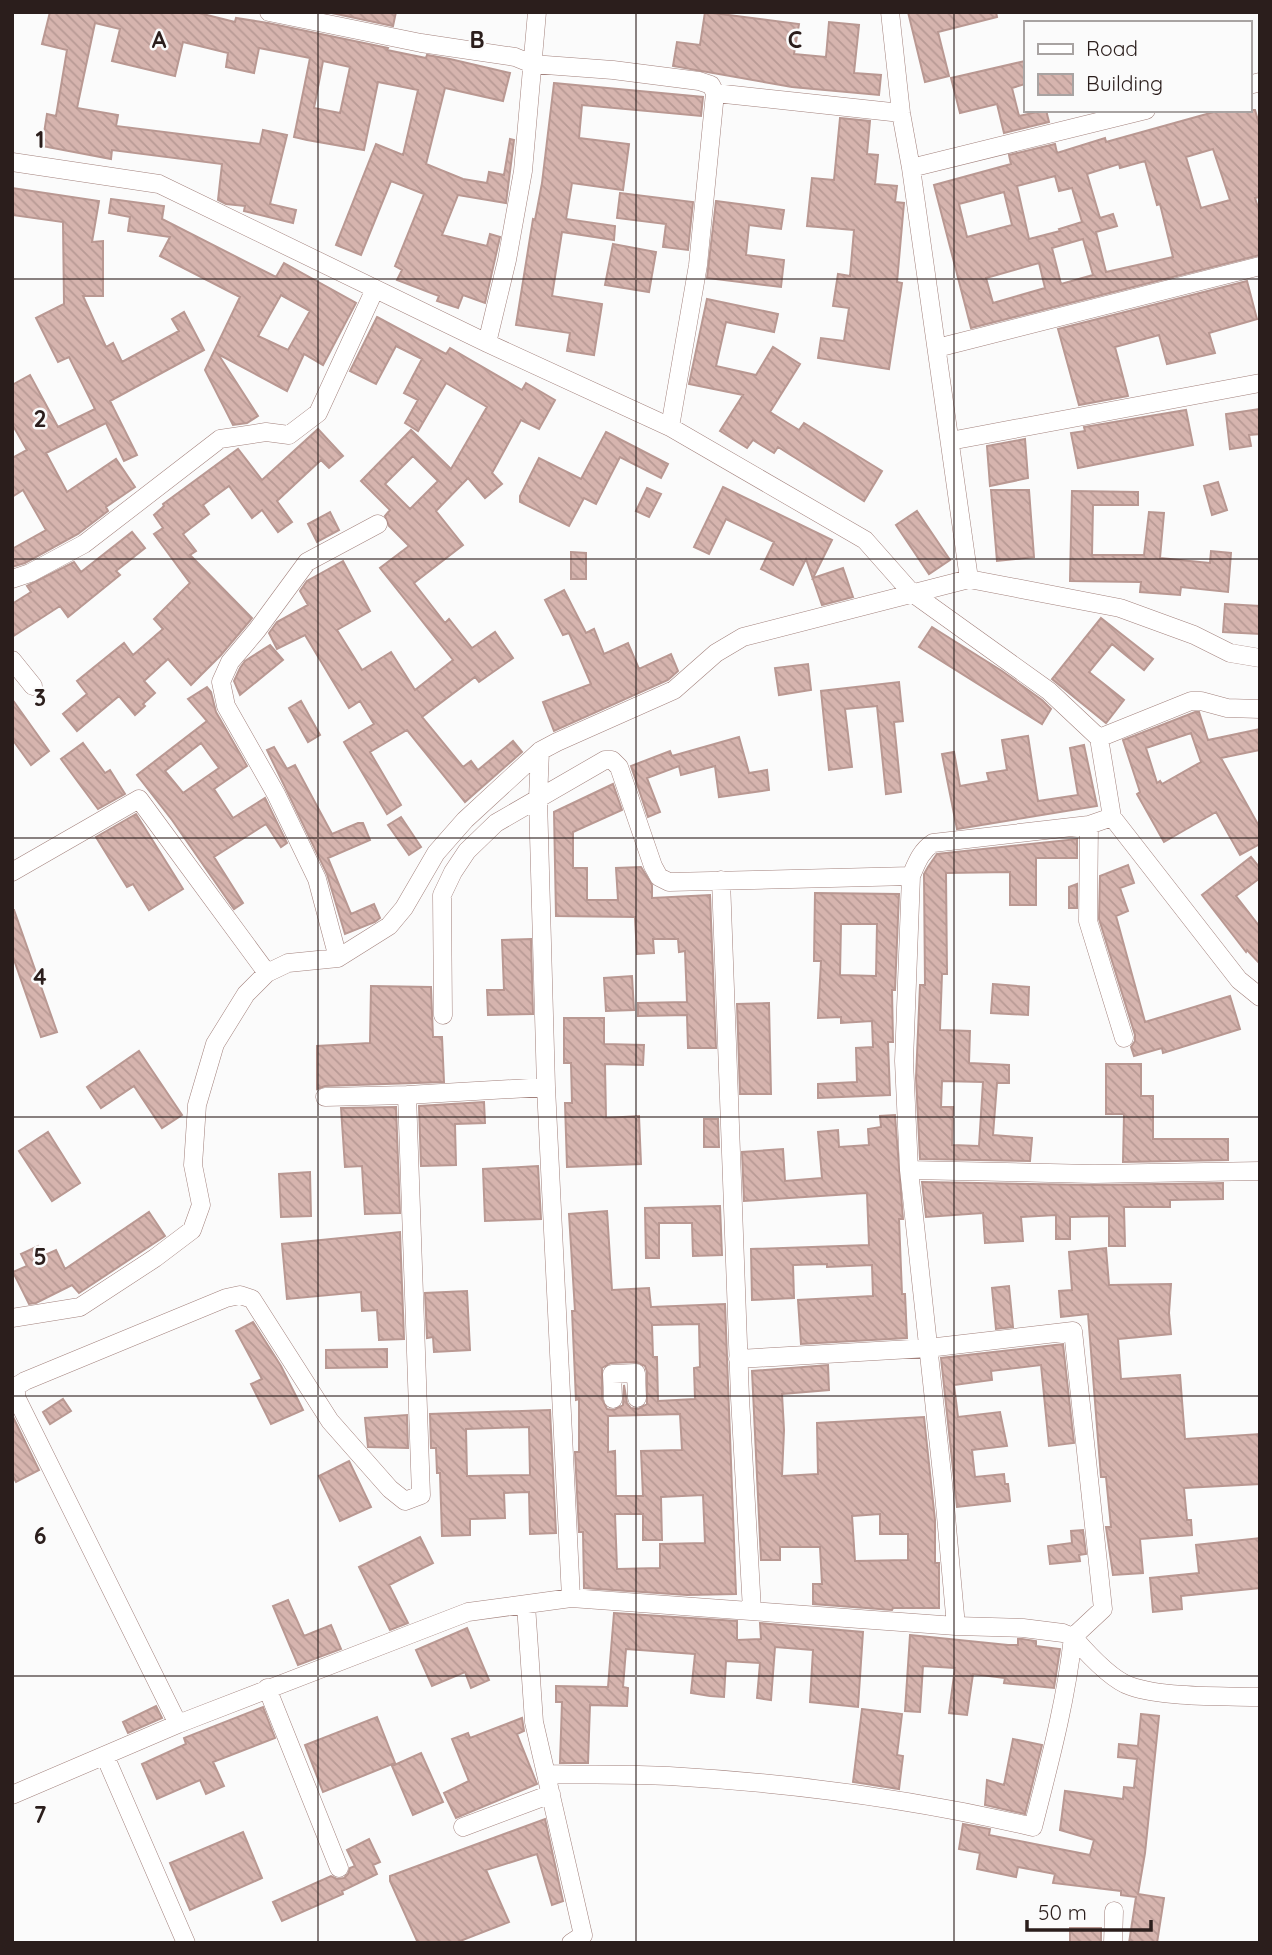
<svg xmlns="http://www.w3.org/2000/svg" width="1272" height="1955" font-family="Quicksand,sans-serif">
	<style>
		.building { fill: url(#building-back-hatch); stroke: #b99892; stroke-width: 2; fill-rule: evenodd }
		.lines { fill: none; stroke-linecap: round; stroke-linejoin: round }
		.minor-casing { stroke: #a2817c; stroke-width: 19 }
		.minor { stroke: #fff; stroke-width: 18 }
		.grid { fill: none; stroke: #2b1e1c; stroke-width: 2; stroke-opacity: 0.55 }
		.grid-label { font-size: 23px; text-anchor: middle; font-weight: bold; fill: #2b1e1c; stroke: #fbfbfb; stroke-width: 5; stroke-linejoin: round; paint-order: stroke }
	</style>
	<defs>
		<pattern id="building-back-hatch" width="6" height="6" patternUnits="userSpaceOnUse" patternTransform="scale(1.75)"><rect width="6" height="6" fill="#d6b4ae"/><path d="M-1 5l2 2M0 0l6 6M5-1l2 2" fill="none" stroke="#b89a95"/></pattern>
	</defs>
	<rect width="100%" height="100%" fill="#fbfbfb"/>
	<!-- building -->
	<path class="building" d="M50,12H195L235,22L236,18L268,23L388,48L387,50L426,58L427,55L450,59L510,73L503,101L445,88L426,164L463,179L487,183L489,172L504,175L510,139L514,140L506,203L458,195L442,235L487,246L490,234L500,237L485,303L463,295L458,308L437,301L439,296L397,280L402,270L395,266L424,194L391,181L361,255L336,245L376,144L403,155L418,90L378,82L364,150L307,140L294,137L310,58L259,48L254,73L226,67L228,53L183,42L175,76L112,61L120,29L95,23L77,108L118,115L116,126L260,144L263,130L287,135L270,204L296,210L293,223L244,211L245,206L226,204L218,200L222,164L112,150L111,159L42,146L47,114L56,116L67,50L42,44ZM323,61L350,67L340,113L314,108Z
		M327,12H396L393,26Z
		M705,12L799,24L794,54L826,57L829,22L859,25L854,73L881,75L879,95L792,87L673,66L677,42L700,45Z
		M908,12H996L997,17L938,32L949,76L925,82Z
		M1025,61V84L1012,88L1019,116L1046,110L1049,122L1004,133L997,104L960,113L951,78Z
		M554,83L703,97L701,116L582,105L579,138L629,144L623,190L572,183L566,219L615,226L614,240L562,232L552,296L602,304L594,355L567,351L570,333L516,325L533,219L535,220L542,183Z
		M1221,110H1255L1260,127V197L1255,198L1260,214V255L971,328L934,185L1011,164L1009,155L1055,144L1057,153L1105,138L1106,142ZM1213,149L1230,200L1201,208L1186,157ZM1145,161L1157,205L1160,204L1173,257L1106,272L1096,232L1117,226L1113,214L1100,218L1087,174L1119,164L1120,168ZM1055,176L1059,191L1072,188L1082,222L1059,229L1060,231L1029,239L1017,186ZM1004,192L1012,225L967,237L959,204ZM1083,239L1093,275L1061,284L1052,248ZM1039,263L1045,288L993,303L986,278Z
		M840,118L870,121L867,154L878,155L875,184L897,186L895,202L904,203L897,282L902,283L889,369L818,358L821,338L844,341L849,308L833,306L838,274L850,276L854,230L807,226L812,178L834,180Z
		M12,188L99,201L92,242L103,241V296H83L106,347L113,343L122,362L179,331L172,319L184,312L204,350L110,401L137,455L124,461L106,423L46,453L67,492L116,459L135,487L106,507L108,511L78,534L25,563L12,567V549L46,530L23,490L12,497V458L27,450L12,424V385L30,375L58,427L95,409L69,357L58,362L36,318L64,304L63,222L12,215Z
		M620,193L693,202L688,250L663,247L666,224L617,218Z
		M111,199L164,206L162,219L276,277L284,263L356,303L323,365L304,354L287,391L218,354L258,416L247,423L233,425L205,370L240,297L160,256L170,237L128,231L130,217L109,213ZM281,295L310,311L288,350L258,336Z
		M716,201L784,210L781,229L749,225L746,255L784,260L781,287L707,278Z
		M613,244L656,252L649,292L605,285Z
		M1247,281L1257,319L1209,333L1215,353L1167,364L1159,335L1115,347L1128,396L1079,405L1058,329Z
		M707,299L778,314L774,332L726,322L716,366L756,375L773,347L800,364L770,412L799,430L804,423L882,471L864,501L778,447L774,453L753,440L747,448L720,431L743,395L689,384Z
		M377,317L446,354L450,348L522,390L526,383L555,400L539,429L521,420L492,473L502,484L485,498L468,478L436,511L463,545L414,583L445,623L449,619L472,648L495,632L513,658L479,682L475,677L422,717L463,767L471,761L478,770L513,741L522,752L465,802L407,730L370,752L401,805L387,814L344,742L374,724L360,701L349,708L305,635L277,649L269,633L277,622L308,605L300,591L307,581L343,561L370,611L337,630L362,670L391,652L415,690L453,660L380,568L409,546L389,526L385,516L390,510L361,481L411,430L451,469L487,407L446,383L418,431L405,423L418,400L404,393L422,359L396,346L376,384L350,371ZM413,456L438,481L410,509L385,484Z
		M1260,409V434L1249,435L1251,446L1230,449L1226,414Z
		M1186,410L1193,445L1078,468L1071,433L1085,431L1084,427Z
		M318,429L343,456L329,468L321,460L277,501L292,522L278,532L262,510L252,518L229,486L203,505L209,514L183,534L196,551L190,555L252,618L248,623L221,655L191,685L168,659L144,681L155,693L143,704L145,706L135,715L119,696L77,731L63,714L87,694L77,681L124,643L133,655L163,629L154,619L190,583L154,534L163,528L154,515L164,506L163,504L238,449L262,480Z
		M606,432L668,464L661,478L620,457L596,504L584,498L569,526L520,502V496L539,458L581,479Z
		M1025,439L1028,478L990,486L987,446Z
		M1218,482L1227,510L1212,515L1204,486Z
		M723,487L832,540L813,578L843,568L853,597L822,605L806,559L793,585L761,569L774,542L726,519L709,554L694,547Z
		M647,488L661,494L649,517L636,511Z
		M991,490H1029L1034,557L997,561Z
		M1072,491L1138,492V505H1093L1092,555H1144L1149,512L1164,513L1160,558L1210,563L1211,551L1231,553L1228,592L1181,587L1180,595L1140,592L1141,582L1070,581Z
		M917,511L950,560L929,574L896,525Z
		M330,512L339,530L317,542L308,524Z
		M132,532L145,548L116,571L120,575L68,617L60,606L12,637V604L31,592L27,586L74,562L81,572Z
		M571,552L586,553V579H571Z
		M564,590L586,633L594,629L604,654L628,643L639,669L671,654L678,671L668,680L554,731L543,702L591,684L569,633L563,635L545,600Z
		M1225,604L1260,606V634L1223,632Z
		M1101,618L1153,659L1144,670L1112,644L1089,672L1124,700L1106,723L1052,679Z
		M932,627L1002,671L1042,700L1051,709L1042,724L919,647Z
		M270,645L283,660L240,695L234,681L240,668L245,661Z
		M808,664L811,690L779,695L775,668Z
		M899,682L903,721L894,722L901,792L886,794L877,706L845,709L852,767L829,770L821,691Z
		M207,687L211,692L216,712L247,766L214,789L233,818L265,798L287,843L281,847L266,824L214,857L243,903L234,909L172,820L137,775L207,721L188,699ZM201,743L219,768L183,793L165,771Z
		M12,699L49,751L31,765L12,739Z
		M301,701L320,735L308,742L289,708Z
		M1195,712H1199L1208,740L1260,729V750L1221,758L1260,828V844L1240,855L1216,812L1164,842L1137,794L1140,792L1123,740ZM1191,733L1201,762L1162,784L1160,781L1157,783L1146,748Z
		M1028,736L1038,801L1078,795L1070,748L1084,745L1097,806L957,829L942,754L954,752L960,786L989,781L987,773L1007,770L1002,740Z
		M739,737L749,773L767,770L769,790L719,797L715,766L681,775L679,766L647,778L660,812L648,817L631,766L670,751L672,756Z
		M83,743L105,773L110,770L125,794L98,809L61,759Z
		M274,747L287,769L295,765L332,834L358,823H363L370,840L328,858L351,914L374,904L380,918L375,922L345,934L327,874L267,750Z
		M613,784L622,810L573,832V868H587V900H618L616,868L641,867L652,885V898L710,895L716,1048H688L687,1015L638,1016V1003L687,1002L685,951L679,952L678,939H653L654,953L637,954L635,917L556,916L554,812Z
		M136,814L183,889L149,910L133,884L127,887L96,837Z
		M401,817L421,847L409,855L388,825Z
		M1077,839V858H1036V905H1010V872L946,873L947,974H942L940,1030L970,1031L969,1063L1009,1065V1083H997L993,1135L1032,1138L1030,1161L920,1159L916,1078L920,985H925L924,874L928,867L937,854ZM942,1081L983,1082L979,1146L952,1145L953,1107H941Z
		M1251,857L1260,868V878L1236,896L1260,927V964L1247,950L1246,952L1202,895Z
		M1128,865L1134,883L1120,888L1128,911L1116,916L1145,1022L1230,996L1240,1029L1163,1053L1162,1048L1134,1056L1131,1047L1135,1041V1035L1099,919L1100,876Z
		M1077,884V908H1069V887Z
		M815,893L899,894L895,990H892L893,1042H888L890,1095L818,1098V1084L857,1082L856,1048L873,1047L872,1021L841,1023V1017L818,1018L821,961H814ZM841,924H877L876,976L840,975Z
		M12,910H14L57,1032L41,1037L12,954Z
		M531,939L533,1014L488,1015L487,990H504L502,940Z
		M632,976L634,1010L606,1011L604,978Z
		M993,984L1029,987L1028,1015L991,1013Z
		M371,986L431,987L433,1037H442L444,1082L325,1086L317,1089V1046L370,1043Z
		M769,1003L771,1094H740L737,1004Z
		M564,1018H604V1044L644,1045L643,1065L605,1064L606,1118L639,1116L641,1164L567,1167L565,1103H572L571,1063H564Z
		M139,1051L182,1115L162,1128L134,1086L101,1108L87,1087Z
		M1106,1064H1141V1096H1153V1139H1228V1160L1123,1162L1124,1114H1106Z
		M484,1102L485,1123L455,1124L456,1165L421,1166L419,1106Z
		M396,1107L400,1213L365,1214L362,1166L345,1167L341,1108Z
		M895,1115L903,1219H899L902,1294H905L907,1338L801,1344L798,1300L873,1296L872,1265L827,1267V1264L793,1265L794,1298L752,1300L751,1249L869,1245L867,1193L744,1201L742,1152L783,1149L785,1181L822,1178L818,1132L838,1130L839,1147L869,1145L868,1129L881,1127L880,1116Z
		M704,1119H718L719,1147H704Z
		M48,1132L80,1183L52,1201L19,1151Z
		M538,1166L541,1219L485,1221L483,1169Z
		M310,1172L311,1216L281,1217L279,1174Z
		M922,1182L1094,1185L1223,1183V1199L1170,1200V1207H1124L1125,1246H1109V1216L1070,1217V1239H1056V1215L1021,1217L1023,1241L985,1243L983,1213L926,1217Z
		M720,1206L722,1255L693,1256L692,1223H659V1258H646L645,1208Z
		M607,1211L612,1290L649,1288L651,1307L725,1304L736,1594L687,1595L584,1588L583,1532H579L575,1452H579V1399L576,1400L572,1311H575L569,1214ZM699,1324L700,1367L694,1368L695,1399L658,1401L657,1357H653L652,1325ZM636,1362L645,1366L647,1372V1404L638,1409L631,1408L627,1403L624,1385L623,1405L614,1410L607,1409L602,1399V1368L611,1363ZM680,1414L682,1450L641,1451L643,1496H616L615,1451L608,1452V1416ZM703,1495L705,1543L660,1544V1568L617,1569L615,1514H643V1540H662L661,1497Z
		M149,1212L165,1236L79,1293L72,1285L36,1303L29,1304L13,1272L27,1266L21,1254L38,1246L43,1256L56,1250L65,1269Z
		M400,1232L404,1339L379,1340L377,1310L362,1311L361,1292L287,1299L282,1244Z
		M1106,1248L1109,1285L1171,1284L1169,1313L1171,1334L1118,1339L1121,1379L1180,1375L1185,1439L1260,1434V1484L1184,1488L1187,1520H1191L1192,1535L1140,1539L1143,1573L1113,1575L1106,1527H1111L1106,1477H1101L1088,1314L1061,1317L1059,1291L1072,1290L1069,1252Z
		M1009,1286L1013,1327L996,1329L992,1288Z
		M467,1291L470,1350L434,1352L433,1337L427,1338L425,1293Z
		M253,1322L281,1366L303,1410L271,1424L251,1384L262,1379L236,1331Z
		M1063,1344L1074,1443L1049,1446L1041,1365L991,1371L992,1380L954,1385L958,1417L1000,1412L1007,1446L972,1450L975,1477L1004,1474L1005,1484H1008L1010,1501L957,1507L941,1358Z
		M387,1349V1367L326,1368V1350Z
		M828,1365L829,1390L782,1394L784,1430L782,1476L818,1474L817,1423L924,1417L935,1520V1563H939V1608H893L892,1610L813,1604V1584H822L820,1547H780V1560H761L752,1371ZM880,1514V1534H908V1560L855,1561L852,1516Z
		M63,1399L71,1411L50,1424L43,1412Z
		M550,1410L556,1533L530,1534L529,1492L504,1493L505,1518L470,1519V1535L442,1536L440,1473H437L436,1448H431L430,1414ZM529,1427L530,1475L467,1476L466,1429Z
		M12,1415L39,1470L16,1482L12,1474Z
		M407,1415L408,1448L368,1447L365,1418Z
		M349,1461L371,1507L340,1521L319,1476Z
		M1083,1530L1086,1554L1079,1555L1080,1561L1050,1564L1048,1546L1072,1543L1071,1531Z
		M420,1537L433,1563L389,1585L408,1623L390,1630L359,1567Z
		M1260,1538V1588L1181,1596L1182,1609L1153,1612L1150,1578L1199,1573L1196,1545Z
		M288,1600L304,1636L331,1625L341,1649L298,1665L273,1606Z
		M614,1613L737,1621V1640L761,1639L760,1623L863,1632L858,1707L810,1702L813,1650L775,1647L771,1700L757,1698L760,1663L726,1661L724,1697L710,1696L691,1693L695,1654L626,1649L623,1687L628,1688L627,1706L590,1705L588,1763H560L562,1702H556V1686L608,1687Z
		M467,1628L489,1680L471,1688L465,1672L432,1686L416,1650Z
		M910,1635L1008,1645H1018V1639H1022L1036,1641V1646L1060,1649L1054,1688L1004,1683L1005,1678L973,1674L967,1715L949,1713L955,1668L923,1666L920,1712L905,1711Z
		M156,1706L162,1718L128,1733L123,1722Z
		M263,1707L275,1738L213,1762L224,1786L206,1794L200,1780L157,1799L142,1764L186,1744L184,1738Z
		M862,1709L902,1714L897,1755L903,1756L899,1789L853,1782Z
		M1141,1714L1159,1716L1145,1853L1138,1894L1164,1898L1157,1943H1129L1136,1897L1121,1895V1891L1053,1883L1055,1874L1018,1867L1016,1877L977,1869L980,1853L959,1849L963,1824L990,1829L989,1835L1090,1855L1094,1840L1060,1830L1065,1791L1123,1799L1124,1787L1134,1788L1137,1759L1118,1757L1119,1744L1138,1746Z
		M377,1717L395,1763L323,1792L305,1745Z
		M522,1718L524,1731L517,1734L537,1784L456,1818L444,1793L469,1781L452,1739L468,1733L470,1738Z
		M1013,1739L1042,1745L1025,1814L985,1805L987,1780L1004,1785Z
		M421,1753L443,1802L413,1815L392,1766Z
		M545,1819L563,1901L552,1905L537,1854L486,1870L509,1922L455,1943H418L390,1881V1876Z
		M243,1832L262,1878L190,1910L170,1863Z
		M369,1839L380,1862L373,1865L377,1874L342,1891L343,1894L282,1921L273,1902L331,1876L337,1879L344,1878L348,1874L350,1868L355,1866L347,1850Z
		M1070,1928H1101V1943H1070Z"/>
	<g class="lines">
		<defs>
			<path id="minor" d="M269,12L421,43L515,57L532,64L613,70L699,81L711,85L715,93L698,265L670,427
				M1249,85L1260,82
				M715,93L901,113
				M12,162L159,184L487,343L670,427L865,540L911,592L1049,691L1099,738L1112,817L1239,980L1260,997
				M911,168L1146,110
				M487,343L507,260L523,171L537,12
				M937,348L1260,266
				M950,441L1260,383
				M12,579L30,573L84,544L220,439L266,432L289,435L318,413L375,289
				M969,579L1120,608L1194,635L1230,653L1260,658
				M12,660L33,686
				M1099,738L1191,701H1201L1227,708L1260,709
				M540,751L538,799L546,1087L571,1598
				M1089,825L1088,921L1124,1038
				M12,872L139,799L267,973
				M721,880L740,1398L752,1610
				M338,958L317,879L276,794L226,706L221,682L230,662L257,630L307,562L378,524
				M443,1015L442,895L453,872L467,851L496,823L605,760H612L619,767L653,866L659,877L669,882L911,876
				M325,1097L407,1095L546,1087
				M909,1170L1094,1174L1260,1171
				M12,1318L80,1307L155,1258L192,1230L201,1205L193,1165L197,1105L215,1044L246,994L267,973L288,963L338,958L389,926L404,908L436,853L465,820L540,751L557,742L674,690L716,653L743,637L969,579L911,168L901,113L890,12
				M738,1359L928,1348L1073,1331L1103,1609L1073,1637C1086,1652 1112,1680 1130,1686C1164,1698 1223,1696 1260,1697
				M613,1399L612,1374L636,1373L637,1398
				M526,1605L534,1722L583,1935L571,1943
				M956,1626L943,1483L909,1170L904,1061L911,876C917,862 921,851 933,843L1089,825L1112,817
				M267,1688L339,1868
				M178,1724L16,1397L17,1386L25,1381L226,1298L240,1295L252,1299L330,1421L390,1489L405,1501L421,1495L407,1095
				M105,1756L186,1943
				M12,1795L178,1724L468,1612L571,1598L956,1626L1023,1628L1063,1633L1073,1637C1066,1702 1049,1764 1033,1827C914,1799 791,1783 669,1776C628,1774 587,1775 547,1774
				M463,1827L551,1794
				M1113,1943L1114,1911"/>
		</defs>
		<!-- minor casing -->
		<use href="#minor" class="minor-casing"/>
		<!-- minor -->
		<use href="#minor" class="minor"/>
	</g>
	<!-- grid -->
	<path class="grid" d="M318,12V1943M636,12V1943M954,12V1943M12,279H1260M12,559H1260M12,838H1260M12,1117H1260M12,1396H1260M12,1676H1260"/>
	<g class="grid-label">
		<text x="159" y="48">A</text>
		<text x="477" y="48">B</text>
		<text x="795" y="48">C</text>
		<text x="40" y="148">1</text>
		<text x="40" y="427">2</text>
		<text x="40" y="706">3</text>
		<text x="40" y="985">4</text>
		<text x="40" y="1265">5</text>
		<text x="40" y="1544">6</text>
		<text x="40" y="1823">7</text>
	</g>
	<!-- border -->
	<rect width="1272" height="1955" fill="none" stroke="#2b1e1c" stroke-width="28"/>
	<!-- legend -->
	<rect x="1024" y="21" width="228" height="91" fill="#fbfbfb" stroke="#a8a3a2" stroke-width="2"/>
	<rect x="1038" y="44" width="35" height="10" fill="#ffffff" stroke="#a8a3a2" stroke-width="2"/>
	<text x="1086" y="56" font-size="21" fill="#2b1e1c">Road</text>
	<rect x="1038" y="74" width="35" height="21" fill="url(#building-back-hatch)" stroke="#a8a3a2" stroke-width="2"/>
	<text x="1086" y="91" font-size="21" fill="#2b1e1c">Building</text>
	<!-- scale -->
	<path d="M1027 1920v10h124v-10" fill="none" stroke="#2b1e1c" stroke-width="3.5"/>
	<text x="1038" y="1920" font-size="21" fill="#2b1e1c" stroke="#fbfbfb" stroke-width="5" paint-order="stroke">50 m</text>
</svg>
